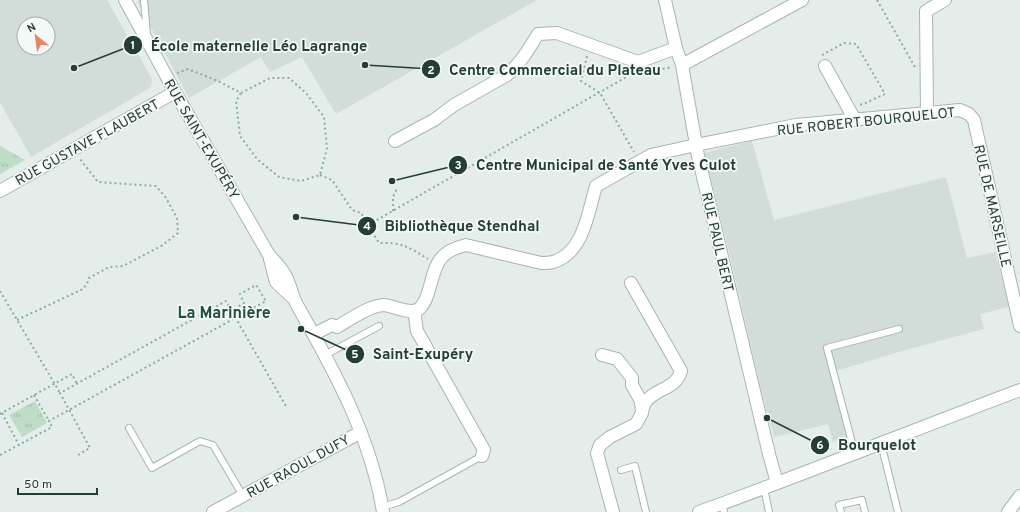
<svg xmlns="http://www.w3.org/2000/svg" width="1020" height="512" font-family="Overpass,sans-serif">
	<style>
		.built { fill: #d2dcd8; fill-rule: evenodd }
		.park { fill: url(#park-tufts) }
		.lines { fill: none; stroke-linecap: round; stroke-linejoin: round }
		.lane-casing { stroke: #a7b5b0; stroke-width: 8 }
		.street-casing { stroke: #a7b5b0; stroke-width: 14 }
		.secondary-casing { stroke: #a3b8b0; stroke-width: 14 }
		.path { stroke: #86aea2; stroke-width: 2; stroke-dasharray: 2 3; stroke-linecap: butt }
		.lane { stroke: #fff; stroke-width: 6 }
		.street { stroke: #fff; stroke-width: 12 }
		.secondary { stroke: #fff; stroke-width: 12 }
		.labels { text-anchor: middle; stroke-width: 3.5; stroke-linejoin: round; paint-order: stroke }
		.street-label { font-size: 14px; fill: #243d36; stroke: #f4f9f7 }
		.quarter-label { font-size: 16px; font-weight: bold; fill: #214f43; stroke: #f4f9f7 }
		.leader { fill: none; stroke: #243d36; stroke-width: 1.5 }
		.callout-dot { fill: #243d36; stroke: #f4f9f7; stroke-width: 1.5 }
		.mark-label { font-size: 12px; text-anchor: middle; font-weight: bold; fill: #fff }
		.callout-label { font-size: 15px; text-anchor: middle; font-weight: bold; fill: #243d36; stroke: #f4f9f7; stroke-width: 3.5; stroke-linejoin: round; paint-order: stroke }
	</style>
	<defs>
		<pattern id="park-tufts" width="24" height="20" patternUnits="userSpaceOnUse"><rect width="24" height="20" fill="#bedcc6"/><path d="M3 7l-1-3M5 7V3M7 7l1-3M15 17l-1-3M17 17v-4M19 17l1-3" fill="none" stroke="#a3beab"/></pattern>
	</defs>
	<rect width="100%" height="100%" fill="#e4ede9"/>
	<!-- built -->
	<path class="built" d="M0,0H107L152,79V83L150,88L31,157L0,102ZM24,24H48V48H24Z
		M138,0H537L336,114L302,57L270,72L261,57L189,98L139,5Z
		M752,141L774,220L946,177L967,258L995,252L999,267L1009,307L980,314L984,329L902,351L836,371L853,435L833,442L828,424L774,437L760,384L731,260L704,153Z"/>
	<!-- park -->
	<path class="park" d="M0,146L25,160L0,174Z
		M35,401L47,423L22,437L9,415Z"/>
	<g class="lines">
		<defs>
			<path id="lane" d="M144,0L147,35
				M325,355L379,326
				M129,428L152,468L200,441L213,445L243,496
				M881,443L898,512
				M855,454L827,348L899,329
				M621,470L635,466L646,512
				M764,488L769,512
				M722,504L724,512
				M382,507L399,502L482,456
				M841,512L839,505L862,500L865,512"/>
			<path id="street" d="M125,0L175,92L269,255C275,262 283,269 286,277C291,286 292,296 297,305C334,370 371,437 383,512
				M665,0L676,48L682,65L698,156L769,454L777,483
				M682,65L802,0
				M825,66L855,120
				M927,114L926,11L945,0
				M395,141L434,120L454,105L507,75C520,64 529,49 538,34L557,33L638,62L676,48
				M0,191L175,92
				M270,259L276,282L292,297
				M631,283L681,371C676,390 654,388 645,403C643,405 643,410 642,412
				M416,310L415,317L417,331L484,450L482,456
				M314,334L332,325L337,327C349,320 370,305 384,305C394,306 410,315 419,309C424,305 426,299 428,293C436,266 436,252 466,245L541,263C545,263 550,263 553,262C584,253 588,212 596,186L651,155L696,145L796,125L960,110L969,114L974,120L1020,326
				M602,355L617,359L632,378V385L641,401L642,413L636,424L610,437L600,445L597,453L613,512
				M213,512L361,432
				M1008,512L1020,496"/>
			<path id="secondary" d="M699,512C807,473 913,430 1020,390"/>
		</defs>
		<!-- lane casing -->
		<use href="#lane" class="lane-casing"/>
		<!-- street casing -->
		<use href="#street" class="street-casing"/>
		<!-- secondary casing -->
		<use href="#secondary" class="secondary-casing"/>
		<!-- path -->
		<path class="path" d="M877,0L915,67
			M822,55L844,43L856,44L885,94L863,104L858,105
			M587,56L581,81L600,93L634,152
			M177,73L188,69L218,81L241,93L270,78H289L306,93L324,117L327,148L320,175L301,181L279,177L257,159L240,136L236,101L241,93
			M320,175L332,180L352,210L361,213L379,243C402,242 408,247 428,259
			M393,211V197L397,188
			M368,225L628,76L672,67
			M0,291L60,393
			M17,320L83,289L87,284L89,278L109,267L123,266L163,245L178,233L177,218L166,198L156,186L98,182L80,159
			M34,395L49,421
			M2,413L19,445
			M0,414L72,374L77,384
			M0,455L52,427L49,421L266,301L256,285L240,294L244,303L231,311
			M78,455L90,448L60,393L226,301L287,408"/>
		<!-- lane -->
		<use href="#lane" class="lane"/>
		<!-- street -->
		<use href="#street" class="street"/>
		<!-- secondary -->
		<use href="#secondary" class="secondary"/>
	</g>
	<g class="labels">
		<!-- street labels -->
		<g class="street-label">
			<text transform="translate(866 121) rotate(-6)" y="5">RUE ROBERT BOURQUELOT</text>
			<text transform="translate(202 139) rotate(60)" y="5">RUE SAINT-EXUPÉRY</text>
			<text transform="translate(87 142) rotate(-29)" y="5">RUE GUSTAVE FLAUBERT</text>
			<text transform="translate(993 206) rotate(77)" y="5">RUE DE MARSEILLE</text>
			<text transform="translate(718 242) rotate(77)" y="5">RUE PAUL BERT</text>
			<text transform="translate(298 466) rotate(-29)" y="5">RUE RAOUL DUFY</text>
		</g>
		<!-- quarter labels -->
		<g class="quarter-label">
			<text x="224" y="318">La Marinière</text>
		</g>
	</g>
	<!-- callouts -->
	<path class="leader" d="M74 68L133 45M365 65L431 69M392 181L458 165M296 217L367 226M301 329L355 354M767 418L820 445"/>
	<g class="callout-dot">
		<circle cx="74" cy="68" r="4"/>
		<circle cx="365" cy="65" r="4"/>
		<circle cx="392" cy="181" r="4"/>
		<circle cx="296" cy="217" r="4"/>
		<circle cx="301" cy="329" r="4"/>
		<circle cx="767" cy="418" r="4"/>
		<circle cx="133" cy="45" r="10"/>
		<circle cx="431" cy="69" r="10"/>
		<circle cx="458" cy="165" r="10"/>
		<circle cx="367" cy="226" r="10"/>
		<circle cx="355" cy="354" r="10"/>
		<circle cx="820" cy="445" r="10"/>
	</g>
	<g class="mark-label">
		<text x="133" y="49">1</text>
		<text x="431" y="74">2</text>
		<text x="458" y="169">3</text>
		<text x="367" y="230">4</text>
		<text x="355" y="358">5</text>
		<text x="820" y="449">6</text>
	</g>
	<g class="callout-label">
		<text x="259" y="51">École maternelle Léo Lagrange</text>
		<text x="555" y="75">Centre Commercial du Plateau</text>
		<text x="606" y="170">Centre Municipal de Santé Yves Culot</text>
		<text x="462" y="231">Bibliothèque Stendhal</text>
		<text x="423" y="359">Saint-Exupéry</text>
		<text x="877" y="450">Bourquelot</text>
	</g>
	<!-- north arrow -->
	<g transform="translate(36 36) rotate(331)"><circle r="19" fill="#f4f9f7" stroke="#a1aeaa"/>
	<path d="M0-3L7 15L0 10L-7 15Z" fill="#ea8465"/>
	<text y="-6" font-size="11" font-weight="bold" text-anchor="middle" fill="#243d36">N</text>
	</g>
	<!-- scale -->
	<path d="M18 488v6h79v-6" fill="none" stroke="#243d36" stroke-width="2"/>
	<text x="24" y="488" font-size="12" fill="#243d36" stroke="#f4f9f7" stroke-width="3" paint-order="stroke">50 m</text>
</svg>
